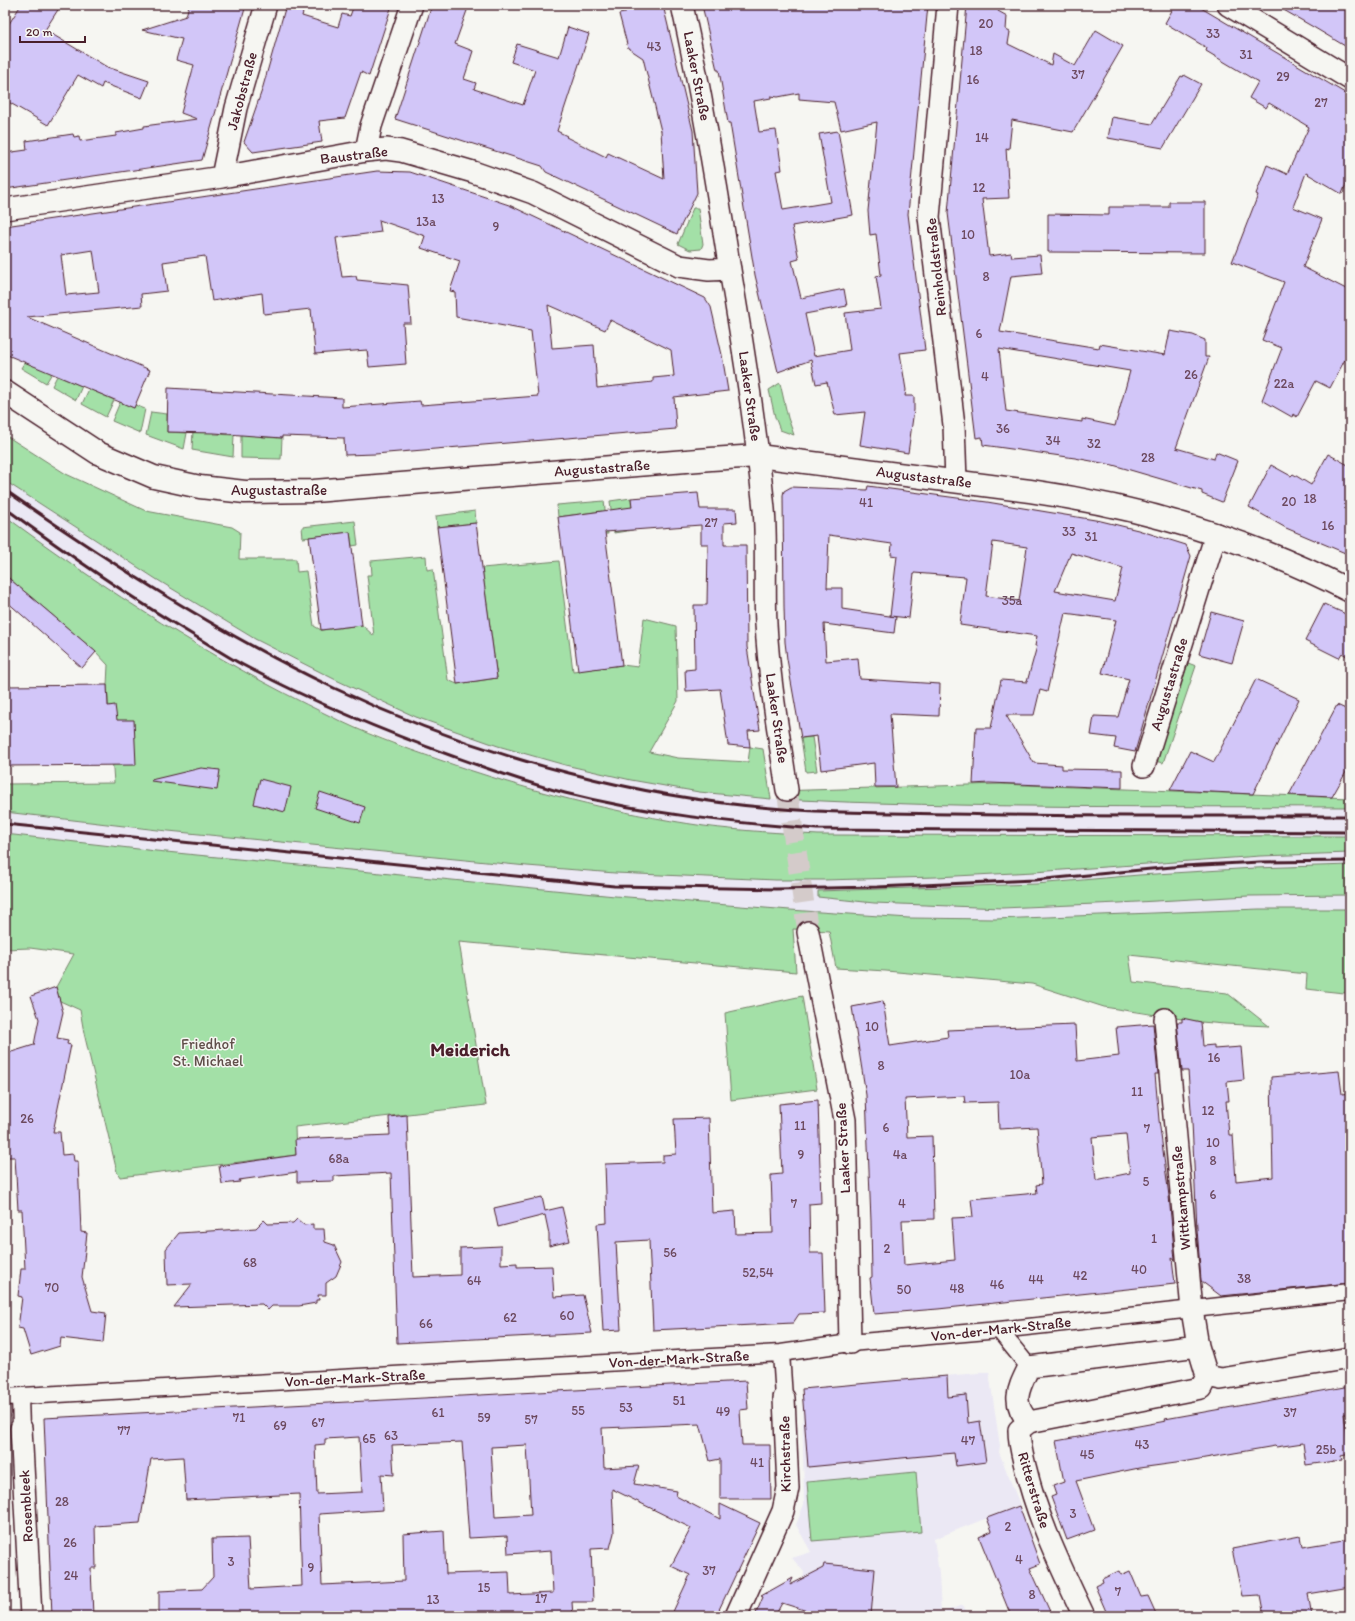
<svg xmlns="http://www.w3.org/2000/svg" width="1355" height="1621" font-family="Itim,sans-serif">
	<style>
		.built { fill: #ebe8f4 }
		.green { fill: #a3e0a7; stroke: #768069 }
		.building { fill: #d2c6f8; stroke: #4a1f2b; fill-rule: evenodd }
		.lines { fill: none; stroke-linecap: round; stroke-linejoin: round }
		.minor-tunnel { stroke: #d4cbca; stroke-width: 21; stroke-dasharray: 21 10; stroke-linecap: butt }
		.pedestrian-casing { stroke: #4a1f2b; stroke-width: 19 }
		.minor-casing { stroke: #4a1f2b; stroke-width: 24 }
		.secondary-casing { stroke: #4a1f2b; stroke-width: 25 }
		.pedestrian { stroke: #f6f6f2; stroke-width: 16 }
		.minor { stroke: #f6f6f2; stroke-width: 21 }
		.secondary { stroke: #f6f6f2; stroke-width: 22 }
		.rail { stroke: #4a1f2b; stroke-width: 3 }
		.labels { text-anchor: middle; stroke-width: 3; stroke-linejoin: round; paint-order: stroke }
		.number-label { font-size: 13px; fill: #6c495e }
		.street-label { font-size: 15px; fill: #4a1f2b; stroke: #f6f6f2 }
		.park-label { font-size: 15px; fill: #604f4a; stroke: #f6f6f2 }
		.district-label { font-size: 19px; font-weight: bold; fill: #4a1f2b; stroke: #f6f6f2 }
	</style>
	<rect width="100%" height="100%" fill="#f6f6f2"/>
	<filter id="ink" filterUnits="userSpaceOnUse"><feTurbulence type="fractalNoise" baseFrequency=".025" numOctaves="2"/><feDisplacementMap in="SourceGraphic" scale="8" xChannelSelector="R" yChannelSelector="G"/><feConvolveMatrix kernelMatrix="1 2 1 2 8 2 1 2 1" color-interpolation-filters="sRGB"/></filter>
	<g filter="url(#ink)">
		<!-- built -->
		<path class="built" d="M5,481L156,579L255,639L336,680L416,717L498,746L565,765L631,780L699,792L771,799L1023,806L1350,807V836L819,835L770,832L704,826L642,815L566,798L487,776L411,749L329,716L241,670L142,611L68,563L5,516Z
			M5,812L158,830L527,866L615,873L776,880H824L1034,872L1260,856L1350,853V909H1259L995,919L909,918L790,910L615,896L156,851L5,834Z
			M989,1372L1000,1446L999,1452L1020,1505L934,1539L939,1573L941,1613L963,1605L969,1616H800L804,1572L792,1558L811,1552L796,1525L804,1504L802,1389Z"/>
		<!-- green -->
		<path class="green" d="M693,208H698L703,244L701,249L690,250L678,244Z
			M26,360L52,373L46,383L21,368Z
			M57,376L82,386L76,400L52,386Z
			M780,383L788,418L794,435L780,430L775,417L769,390Z
			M89,389L114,400L106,417L82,404Z
			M120,402L134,408L135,405L145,409L140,433L112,421Z
			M151,412L167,414V432L187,433L184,449L146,435Z
			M193,430L214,432V434L234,435L233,457L192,450Z
			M241,432L261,434V437L282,438L281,459L241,458Z
			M5,435L66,474L146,511L232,527L240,532L239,559H296L297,572L306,571L314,626L321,630L362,625L374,636L367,575H372L371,561L426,556L427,570L433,569L448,680L457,684L497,678L482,568L559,561L573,671L622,665L638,667L644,618L676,626L678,701L649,752L678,758L748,762L750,747L763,749L771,799L699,792L631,780L565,765L498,746L416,717L336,680L255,639L156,579L5,481Z
			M631,498L633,530L614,533L610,501Z
			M604,501L608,534H605L602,511L558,517L557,505Z
			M475,511L476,523L437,527L436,516Z
			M5,516C106,591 214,660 328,715C363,733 402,747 440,760C525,790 614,813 704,826C742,831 781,833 819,835L1350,836V853L1260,856L1034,872L936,877L824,880H776L615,873L527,866L158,830L5,812V784L114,783L107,685L108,665L96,652L5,575Z
			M355,521L358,545L352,546L350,532L303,538L302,527Z
			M1188,663L1196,666L1163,763L1155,761Z
			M812,737L817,771L806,772L801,738Z
			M1000,784L1350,798V807C1160,806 969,809 778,799L777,791Z
			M5,834L156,851L615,896L790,910L909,918L995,919L1259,909H1350V991L1344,993L1306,989L1307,974L1129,955L1133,982L1227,993L1269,1026L1225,1024L1201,1022L1104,1007L1032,984L886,971L836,968L829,931L793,929L796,972L459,942L486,1105L295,1127L296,1155L120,1177L117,1172L84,1033L80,1010L60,1001L56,987L74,954L30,948L5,949Z
			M1350,865V895L1249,896L1119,903L1002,908L874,903L818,897V891L1036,884L1139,875L1255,868Z
			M802,996L817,1089L731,1100L725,1013Z
			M916,1472L921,1532L812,1541L807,1482Z"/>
		<!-- building -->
		<path class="building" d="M21,5H61L45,30L107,67L149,81L142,98L103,83L101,88L78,75L48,125L5,100V30Z
			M189,5H246L202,160L5,189V153L27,150L26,141L73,134L74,137L79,136L80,141L116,136V133L144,128V126L197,119L181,113L194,65L176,60L182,39L142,30L186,16Z
			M286,5H305L302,16L338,27L342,14L350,16L354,5H392L369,76L361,72L345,118L319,121L322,142L253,152L244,142L262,90Z
			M432,5H469L455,44L473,51L464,79L476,83L474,89L523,105L535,70L511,62L517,44L559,57L568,27L589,34L557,131L567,136L566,137L606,157L608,153L664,179L661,131L643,58L628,48L619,14L625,13L624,5H663L693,131L697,193L677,234L546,172L542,166L395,119Z
			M702,5H928L908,214L925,350L900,353L906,390L905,396H914V410L908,453L860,445L865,412L835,415L827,382L816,384L811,360L778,372L755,275L730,123H728L719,70H717ZM799,93V99L834,102L841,130L877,122L868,211L870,235L876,234L881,275L876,276L881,309L845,313L850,350L814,356L805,314L847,306L844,289L801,298L792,261L799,259L792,226L853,215L838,131L819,134L831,202L783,210L776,171L782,170L776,130L759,132L754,101L771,98V96L778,97Z
			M967,5H999L998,11L1007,16L1006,30L1010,32L1008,44L1051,65L1053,54L1075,66L1096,30L1123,46L1073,132L1012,120L1009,149L1006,148L1009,198L982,199L989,256L1011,253L1012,257L1040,255L1042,273L1011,276L1000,332L1099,348L1100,344L1165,355L1170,331L1193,335L1205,340V357H1209L1176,448L1214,459L1216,452L1238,461L1222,502L1202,494V491L1113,465L1075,458L983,445L982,437L976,438L948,213ZM999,349L1130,371L1115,426L1082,419V422L1006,411Z
			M1175,5H1196L1350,96V174L1342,194L1306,173L1293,207L1322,219L1303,267L1350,291V350L1330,388L1316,381L1297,417L1293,414L1292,417L1262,400L1282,348L1262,340L1284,282L1232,262L1258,195L1256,194L1267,165L1287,174L1309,127L1269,103L1266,108L1249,98L1258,82L1206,51L1207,48L1165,23Z
			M1275,5H1350V49L1315,28Z
			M1184,75L1201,84L1163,148L1108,138L1112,117L1152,124L1181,76L1183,77Z
			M377,171L410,172L509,205L705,298L711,307L722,355L728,391L674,397L676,429L375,454L345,455L344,438L282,436V438L214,433L167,432L168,388L342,398V407L420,401L421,405L538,396L531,331L456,317L455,292L450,291L460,261L421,248L425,236L379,220L381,232L336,238L342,277L356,276L357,280L408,285L411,323H403L406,364L369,367L367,350L315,354L311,309L264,314L262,293L212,301L205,256L163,262L167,291L141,294L142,306L27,317L150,370L134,408L5,354V226ZM93,250L99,292L66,295L61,255ZM548,305L605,330L610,320L671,350L674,376L653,378V382L597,388L594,345L552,348Z
			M1169,202H1205V253L1048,252V214L1109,215V207H1169Z
			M1328,454L1350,466V555L1286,528L1249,507L1271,465L1291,476L1293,474L1311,485Z
			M868,486L987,502L1101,521L1138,530L1186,545L1191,556L1135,752L1114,748L1116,738L1091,735L1094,716L1118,717L1129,679L1102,673L1116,620L1065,613L1047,692L1040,690L1034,715H1006L1034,763L1062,765V769L1122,770V788L989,783L973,784L976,728H991L1001,680L1027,682L1037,646H1035L1037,636L960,625L966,577L914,573L909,618L890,616L897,556L891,555L892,544L829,535L827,588H842V609L896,617L894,633L824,624L826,661L858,658L860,679L940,684L939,716L890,714L896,787H875L874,763L821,770L817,736L801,738L787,659L785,642L784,606L783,495L784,491L791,487L867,490ZM993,542L1027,547L1019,601L986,596ZM1071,553L1123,568L1115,601L1055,591Z
			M698,493L700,509H736L737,522L724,523V545H746L747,647L760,730L748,731L750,747L728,745L720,689L686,691L685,670L695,669L694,605H707L708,544H701V525L605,532L622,665L578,671L558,517L632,507L631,498Z
			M476,523L497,678L457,684L437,527Z
			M350,532L362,625L321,630L309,537Z
			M5,575L96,652L82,668L5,600Z
			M1324,604L1350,616V658L1342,653L1339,658L1305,641Z
			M1211,612L1244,621L1232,663L1199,654Z
			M1256,679L1299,699L1253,794L1170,790L1190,751L1214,762Z
			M107,685L108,706L115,705L117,720H134L136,765L5,766V686Z
			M1337,705L1350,711V765L1332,797L1289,795Z
			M201,768L220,770L217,790L151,781V780Z
			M260,779L291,787L285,812L254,804Z
			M320,792L365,807L360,823L315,808Z
			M56,987L63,1012L57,1038L68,1040L67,1044L71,1045L53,1132H60L62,1155L73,1154L74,1161H78L81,1232L87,1233L82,1277L92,1311L106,1313L103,1343L61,1338L60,1346L31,1355L23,1329L18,1328L22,1297L18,1296L21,1269H25L22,1210H18L15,1157H5V1054L34,1045L39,1019L31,996Z
			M883,1001L890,1046L948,1037L947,1030L1075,1025L1077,1061L1119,1056L1116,1027L1153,1024L1158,1074H1155L1159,1120L1169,1196L1175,1260L1172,1258L1175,1284L938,1309L874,1314L870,1278L872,1277L871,1221L866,1095L852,1007ZM964,1096L965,1103L998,1102L999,1129L1037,1127L1042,1184L1036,1185L1037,1193L971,1199L973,1217L952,1218L955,1260L904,1265L902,1220L934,1219L932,1136L907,1137L905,1099ZM1126,1134L1130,1173L1096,1180L1092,1137Z
			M1182,1018L1201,1022L1203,1046L1214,1045V1049L1241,1047L1244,1080L1227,1082L1229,1101H1226L1229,1135H1233L1236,1181L1273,1177L1271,1077L1339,1071L1342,1094L1350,1093V1283L1221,1296L1201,1281L1197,1229L1192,1122L1188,1071H1182L1177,1022H1182Z
			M818,1100L821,1203L809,1204L810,1253H823L825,1313L799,1314L793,1323L653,1330L649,1240L616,1242L621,1330L603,1331L597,1224L607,1223L605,1164L663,1162V1155L676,1154L674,1119L709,1118L712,1213L735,1211L736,1234L773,1233L771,1175L782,1174L779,1104Z
			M407,1115L413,1277L460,1275V1248L501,1246V1264L517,1263V1267L552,1266L554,1297L583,1295L592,1333L397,1343L391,1173L334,1176V1181L297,1182V1172L239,1180L240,1182L222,1184L219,1166L296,1155L295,1139L390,1135L389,1117Z
			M542,1197L545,1211L562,1207L570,1241L549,1246V1234L545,1215L498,1227L494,1208Z
			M297,1219L304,1225L313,1224V1229H324L325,1242L334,1245L342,1262L336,1276L326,1283V1295H318L319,1300H316V1303L299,1306H272L268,1310L262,1304L174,1307L192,1284L167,1285L166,1249L179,1233L256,1228L264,1220L268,1224L293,1223Z
			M947,1376L948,1397L966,1395L968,1423L980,1421L986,1462L956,1466L954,1453L808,1467L802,1389Z
			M746,1381L748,1409L740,1410L742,1445H770L771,1499H720V1459L710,1461L700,1424L602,1428L604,1468L639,1466L634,1484L677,1491L676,1496L720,1519V1504L760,1523L716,1616H671L690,1575L671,1566L691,1528L612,1489L614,1533L610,1548L591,1549L593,1602H572L573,1616H159V1591L202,1589L213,1577L212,1539L248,1538L251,1589L302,1586L299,1494L186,1500L183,1457L151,1459L140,1523L95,1526L96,1568H91L93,1616H52L44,1418ZM359,1437L362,1492L317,1494L315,1445L325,1444V1439ZM462,1442L469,1538L507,1536L508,1554L551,1551L553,1593L510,1595L509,1572L446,1574L444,1531L403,1534L404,1581L322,1585L319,1514L383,1510L381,1474L394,1475L392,1445ZM527,1445L531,1515L495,1517L491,1447Z
			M1350,1386V1413L1344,1414L1350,1454L1341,1456L1342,1460L1306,1465L1303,1443L1276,1447L1275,1446L1176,1463L1139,1468L1076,1481L1094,1530L1067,1540L1051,1497L1056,1495L1053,1486L1064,1482L1056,1441L1166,1421L1165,1419Z
			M1019,1506L1040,1564L1030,1568L1052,1616H1011L979,1537L992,1531L987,1518Z
			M1300,1536L1302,1547L1350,1539V1587L1308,1594L1312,1616H1264L1260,1595L1242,1596L1232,1549Z
			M824,1564L875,1569L871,1616H823L782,1603L775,1616H755L763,1597L761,1596L793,1578L790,1585L823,1568Z
			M1119,1571L1121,1575L1130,1571L1141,1597L1148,1596L1157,1616H1108L1095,1586L1103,1582L1102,1579Z"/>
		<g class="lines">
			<!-- minor-tunnel -->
			<path class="minor-tunnel" d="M787,790L808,932"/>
			<defs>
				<path id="pedestrian" d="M999,1330L1029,1367
					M781,1353L784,1398
					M5,1397L781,1353L850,1343L999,1330L1350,1292
					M20,1397L21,1428"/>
				<path id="minor" d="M682,5C701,91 715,177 729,264C743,345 756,427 764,509C767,546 764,586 766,624C769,680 779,735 787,790
					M948,5L929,217L954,425L956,481
					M1228,5L1350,79
					M366,151L371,126L412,5
					M222,177L236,108L266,5
					M5,209L222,177L366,151L386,149L401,151L473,172L533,193L679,266L709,270L730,269
					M1144,766L1216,534
					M808,932L845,1120L850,1343
					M1165,1019L1192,1310L1198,1346L1207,1376
					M1207,1376L1221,1379L1350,1358
					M1029,1422C1010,1402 1019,1388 1029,1367L1198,1346
					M21,1428L31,1616
					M736,1616L783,1511L788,1488L784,1398
					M1084,1616C1061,1567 1037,1518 1025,1466C1022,1454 1019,1443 1019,1430L1029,1422L1201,1388L1207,1376"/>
				<path id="secondary" d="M5,392L98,453L154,477L200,487L245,492L314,491L711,459L758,456L1030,491C1141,507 1250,539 1350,591"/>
			</defs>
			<!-- pedestrian casing -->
			<use href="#pedestrian" class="pedestrian-casing"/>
			<!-- minor casing -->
			<use href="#minor" class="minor-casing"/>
			<!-- secondary casing -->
			<use href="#secondary" class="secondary-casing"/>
			<!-- pedestrian -->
			<use href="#pedestrian" class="pedestrian"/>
			<!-- minor -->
			<use href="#minor" class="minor"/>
			<!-- secondary -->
			<use href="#secondary" class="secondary"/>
			<!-- rail -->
			<path class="rail" d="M5,490C110,563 219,633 334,688C408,723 490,753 569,773C649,794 733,807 815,811C860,813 906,813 951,814C1084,817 1217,816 1350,816
				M5,508C66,553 128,596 193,635C210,645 226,656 243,665C311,701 382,731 455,757C491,770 528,783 565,793C648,814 732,823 817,829L1350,832
				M5,824L614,886L776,889L877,887L1035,880L1183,866L1260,862L1350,861"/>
		</g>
	</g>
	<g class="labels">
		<!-- number labels -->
		<g class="number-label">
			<text x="986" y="28">20</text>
			<text x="1213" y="38">33</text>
			<text x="654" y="51">43</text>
			<text x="976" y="55">18</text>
			<text x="1246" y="59">31</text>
			<text x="1078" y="79">37</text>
			<text x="1283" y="81">29</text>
			<text x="973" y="84">16</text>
			<text x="1321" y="107">27</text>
			<text x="982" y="142">14</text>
			<text x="979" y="192">12</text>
			<text x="438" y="203">13</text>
			<text x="426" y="226">13a</text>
			<text x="496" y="231">9</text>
			<text x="968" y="239">10</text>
			<text x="986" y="281">8</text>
			<text x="979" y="338">6</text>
			<text x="1191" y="379">26</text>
			<text x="985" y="381">4</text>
			<text x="1284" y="388">22a</text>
			<text x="1003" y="433">36</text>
			<text x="1053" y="445">34</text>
			<text x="1094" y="448">32</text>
			<text x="1148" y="462">28</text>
			<text x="1310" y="503">18</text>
			<text x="1289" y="506">20</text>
			<text x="866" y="507">41</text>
			<text x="711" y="527">27</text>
			<text x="1328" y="530">16</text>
			<text x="1069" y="536">33</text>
			<text x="1091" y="541">31</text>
			<text x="1012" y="605">35a</text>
			<text x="872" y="1031">10</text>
			<text x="1214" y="1062">16</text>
			<text x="881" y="1070">8</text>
			<text x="1020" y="1079">10a</text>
			<text x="1137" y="1096">11</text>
			<text x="1208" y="1115">12</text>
			<text x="27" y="1123">26</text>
			<text x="800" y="1130">11</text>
			<text x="886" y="1132">6</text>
			<text x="1147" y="1133">7</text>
			<text x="1213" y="1147">10</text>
			<text x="801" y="1159">9</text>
			<text x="900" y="1159">4a</text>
			<text x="339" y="1163">68a</text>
			<text x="1213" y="1165">8</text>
			<text x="1146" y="1186">5</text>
			<text x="1213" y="1199">6</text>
			<text x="794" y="1208">7</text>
			<text x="902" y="1208">4</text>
			<text x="1154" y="1243">1</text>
			<text x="887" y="1253">2</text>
			<text x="670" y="1257">56</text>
			<text x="250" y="1267">68</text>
			<text x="1139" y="1274">40</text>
			<text x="758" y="1277">52,54</text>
			<text x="1080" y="1280">42</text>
			<text x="1244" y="1283">38</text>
			<text x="1036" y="1284">44</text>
			<text x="474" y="1285">64</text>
			<text x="997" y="1289">46</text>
			<text x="52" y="1292">70</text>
			<text x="957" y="1293">48</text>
			<text x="904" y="1294">50</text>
			<text x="567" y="1320">60</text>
			<text x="510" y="1322">62</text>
			<text x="426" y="1328">66</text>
			<text x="679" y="1405">51</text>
			<text x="626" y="1412">53</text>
			<text x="578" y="1415">55</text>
			<text x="723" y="1416">49</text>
			<text x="438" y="1417">61</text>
			<text x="1290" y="1417">37</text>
			<text x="239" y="1422">71</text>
			<text x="484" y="1422">59</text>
			<text x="531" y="1424">57</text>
			<text x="318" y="1427">67</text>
			<text x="280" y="1430">69</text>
			<text x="124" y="1435">77</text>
			<text x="391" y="1440">63</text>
			<text x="369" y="1443">65</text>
			<text x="968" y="1445">47</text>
			<text x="1142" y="1449">43</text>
			<text x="1326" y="1454">25b</text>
			<text x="1087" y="1459">45</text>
			<text x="757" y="1467">41</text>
			<text x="62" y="1506">28</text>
			<text x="1073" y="1518">3</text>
			<text x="1008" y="1531">2</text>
			<text x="70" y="1547">26</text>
			<text x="1019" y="1564">4</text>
			<text x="231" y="1566">3</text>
			<text x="311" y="1572">9</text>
			<text x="709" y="1575">37</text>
			<text x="71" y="1580">24</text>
			<text x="484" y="1592">15</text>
			<text x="1118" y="1596">7</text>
			<text x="1032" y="1599">8</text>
			<text x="541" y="1603">17</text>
			<text x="433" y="1604">13</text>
		</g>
		<!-- street labels -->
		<g class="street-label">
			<text transform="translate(697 76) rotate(79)" y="5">Laaker Straße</text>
			<text transform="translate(242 91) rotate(-75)" y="5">Jakobstraße</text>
			<text transform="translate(354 155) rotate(-7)" y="5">Baustraße</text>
			<text transform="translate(936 267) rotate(-96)" y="5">Reinholdstraße</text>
			<text transform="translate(750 396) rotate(82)" y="5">Laaker Straße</text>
			<text transform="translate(602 468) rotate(-4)" y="5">Augustastraße</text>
			<text transform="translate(924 477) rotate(7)" y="5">Augustastraße</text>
			<text x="279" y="495">Augustastraße</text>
			<text transform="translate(1169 684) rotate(-73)" y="5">Augustastraße</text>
			<text transform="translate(777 718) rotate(82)" y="5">Laaker Straße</text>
			<text transform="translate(843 1148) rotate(-93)" y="5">Laaker Straße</text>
			<text transform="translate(1181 1198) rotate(-95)" y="5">Wittkampstraße</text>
			<text transform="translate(1001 1329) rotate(-6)" y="5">Von-der-Mark-Straße</text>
			<text transform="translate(679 1359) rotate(-3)" y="5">Von-der-Mark-Straße</text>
			<text transform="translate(355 1378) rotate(-3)" y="5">Von-der-Mark-Straße</text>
			<text transform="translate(785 1454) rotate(-91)" y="5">Kirchstraße</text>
			<text transform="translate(1034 1490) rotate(73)" y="5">Ritterstraße</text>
			<text transform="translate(26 1506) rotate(-93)" y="5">Rosenbleek</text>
		</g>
		<!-- park labels -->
		<g class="park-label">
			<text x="208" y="1049">Friedhof<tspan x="208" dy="17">St. Michael</tspan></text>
		</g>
		<!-- district labels -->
		<g class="district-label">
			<text x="470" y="1056">Meiderich</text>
		</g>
	</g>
	<!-- margin -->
	<rect width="1355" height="1621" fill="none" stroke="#f6f6f2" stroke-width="20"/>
	<rect x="10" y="10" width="1335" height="1601" fill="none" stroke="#4a1f2b" stroke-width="1.5" filter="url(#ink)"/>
	<!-- scale -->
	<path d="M20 36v6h65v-6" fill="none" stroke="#4a1f2b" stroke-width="2"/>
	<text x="26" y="36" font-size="12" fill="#4a1f2b" stroke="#f6f6f2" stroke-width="3" paint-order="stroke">20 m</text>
</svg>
